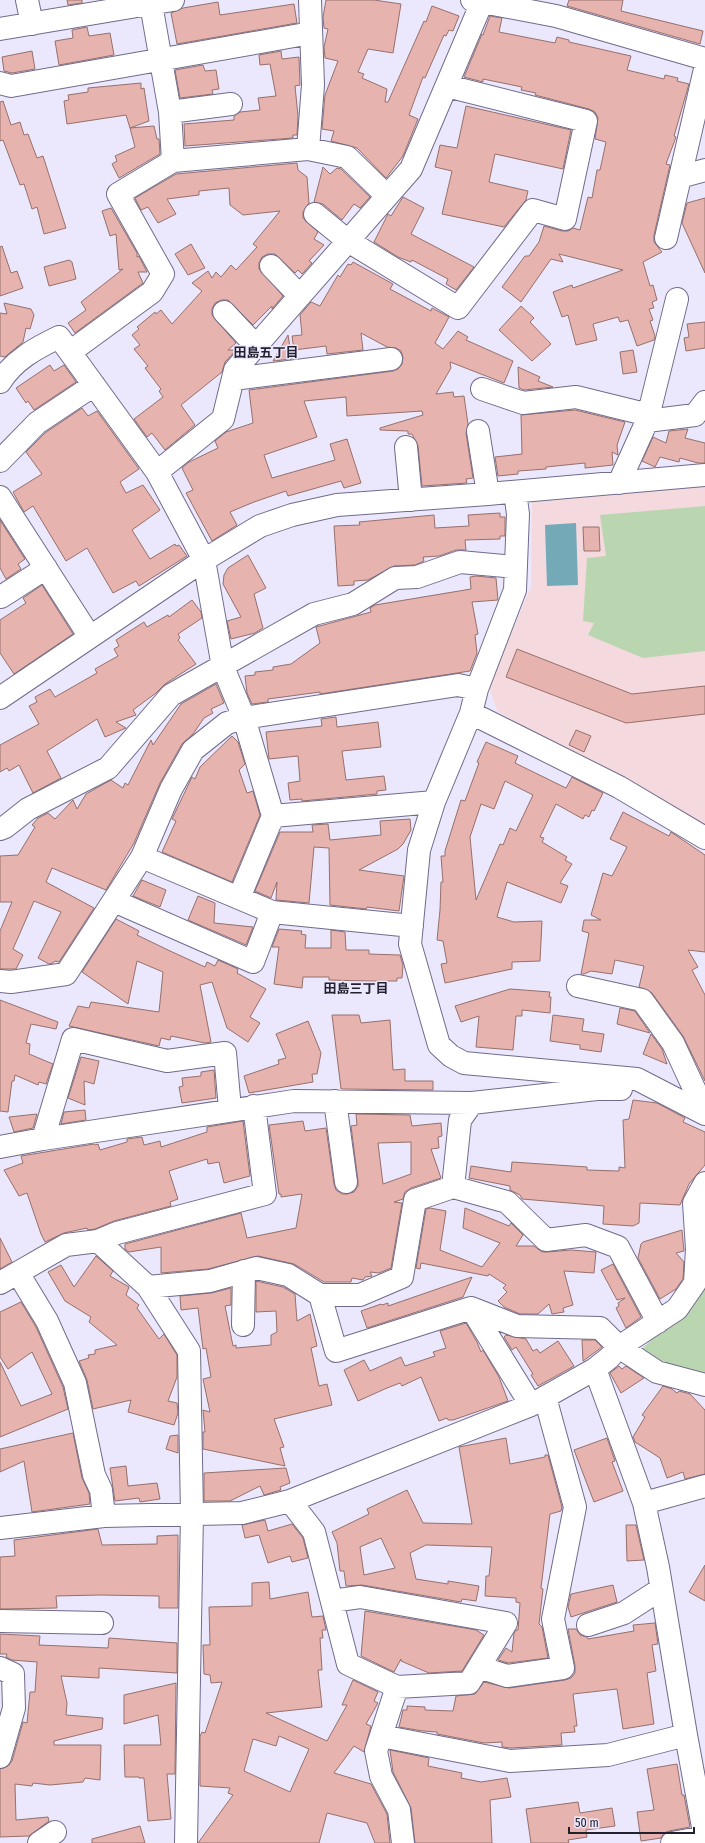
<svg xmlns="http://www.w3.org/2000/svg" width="705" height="1843" font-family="'Fira Sans Condensed','Noto Sans JP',sans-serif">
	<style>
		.education { fill: #f4dade }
		.green { fill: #b9d6b1 }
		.water { fill: #74a9b8 }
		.building { fill: #e6b3ae; stroke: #96706c; fill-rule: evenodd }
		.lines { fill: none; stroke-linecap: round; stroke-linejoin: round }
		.minor-casing { stroke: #706b8b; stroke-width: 24 }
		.minor { stroke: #fff; stroke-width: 22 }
		.labels { text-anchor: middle; stroke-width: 3; stroke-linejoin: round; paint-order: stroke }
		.neighbourhood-label { font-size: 13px; font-weight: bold; fill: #23212e; stroke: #ebe8fe }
	</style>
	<rect width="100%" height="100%" fill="#ebe8fe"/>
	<!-- education -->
	<path class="education" d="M705,485V828L497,711L489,687L531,586L532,501Z"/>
	<!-- green -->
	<path class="green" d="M705,506V651L643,658L588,635L594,623L583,621L587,558L606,556L600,515Z
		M705,1273V1379L663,1366L642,1349L654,1337L682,1320L702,1292Z"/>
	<!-- water -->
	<path class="water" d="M576,523L578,585L547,586L545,525Z"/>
	<!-- building -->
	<path class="building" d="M67,0H82V3L68,5Z
		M326,0H374L401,4L393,53L368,49L358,72L364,74L362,78L387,89L385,102H388L424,21L426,22L432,6L459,16L453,31L449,30L446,36L444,35L425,78L423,77L409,115L418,119L403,156L386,178L357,148L331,141L334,131L322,129L325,95L338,61L325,58L324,47L328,29L324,28L323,17Z
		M569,0H623L621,11L703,31L700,44L567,6Z
		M218,2L220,15L294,4L297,23L177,44L171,13L183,8Z
		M490,16L502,18L499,32L555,43L557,37L569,40V42L631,56L627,70L664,79L665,75L678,78L677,81L689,84L674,136L676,137L666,164L670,165L654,235V242L662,252L643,262L650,286L653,285L657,300L652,302L654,308L649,309L653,320L650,321L655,336L654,340L637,346L628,320L620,322L618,317L593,324L597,340L576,345L568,315L562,317L553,292L572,285L573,288L623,270L559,254L563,262L551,259L521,302L502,287L525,256H529L539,242L544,226L562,231H568L573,228L580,230L588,197L592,198L597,170H600L606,142L595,139L598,118L595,112L589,109L535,95L536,93L521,90L522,87L483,79V82L464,77L482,34L483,35Z
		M87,27L89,36L110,33L114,55L59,65L55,41L73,38L72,30Z
		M32,51L35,69L12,73L4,71L2,57Z
		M281,51L282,59L299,57L300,85L295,86L298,116L297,135H293V138L185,146L184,124L234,120V116L240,112L260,110L258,98L276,96L270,64L260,65L259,55Z
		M203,65L205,71L216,70L219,89L212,90L213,94L180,98L175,70Z
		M141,83V89L144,88L149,121L130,128L126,115L67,124L64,101L69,100L68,95L88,92V88Z
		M3,101L11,125L20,122L24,135L28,134L37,158L43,156L66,228L44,234L37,207L32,209L24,184L20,185L3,140L0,141V102Z
		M466,106L571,130L563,169L495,154L489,182L528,191L526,200L504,227L442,214L452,171L435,167L440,145L457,148Z
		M154,126L157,139H159L160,154L119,178L112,164L117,161L115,156L135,147L130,128Z
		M297,163L298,170L307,177L309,203L303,212V218L318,232L314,239L324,245L309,261L312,263L302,274L298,270L295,273L275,254H268L262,257L259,263V269L283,296L272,309V306L253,325L228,300H222L215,303L212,309V315L236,343L228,350H236L225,362L222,372L181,405L195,425L165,450L152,433L147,437L134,419L163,397L159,391L161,389L145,368L148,366L134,349L140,345L132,335L139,329L137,327L155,312L156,314L161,310L172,324L202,291L192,283L208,271L212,278L216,272L221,277L231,265L236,270L257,247L253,244L280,211L243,215L230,205L229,188L199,191V195L167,199L176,214L158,223L148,207L141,210L135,198L176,174Z
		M323,167L330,174L337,168L341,169L370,197L360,208L354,204L342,220L323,204L314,202Z
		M403,197L424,208L411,234L474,267L456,290L446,284L448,279L412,260L411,262L398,257L374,242L388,214L391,216Z
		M705,198V273L682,223L687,203Z
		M111,208L137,253V257L139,256L147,272H138L143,283L75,333L68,323L86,310L81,302L123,269L119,270L116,234L110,236L102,211Z
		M191,244L205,268L188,275L175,254Z
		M2,246L11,273L17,271L23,288L0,296V247Z
		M69,260L72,262L76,279L49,286L44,267Z
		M353,262L393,284L390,289L431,311L432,308L449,317L435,343L443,349L458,331L468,337L466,340L513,361L504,383L450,362L451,368L436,394L453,392L454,397L464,396L468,424L466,433L473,478L466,479L467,483L422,486L418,446L412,434H408V431L380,430V428L423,415L422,411L347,416L346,397L304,401L317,437L264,455L272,478L335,460L330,444L347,439L361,483L344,488L341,481L288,496L286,491L254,502L230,512L237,525L212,541L186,493L193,490L182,468L189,462L218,448L215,441L226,432L253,423L249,390L393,371L398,369L402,364L403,357L401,351L396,348L387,347L361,333L363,350L327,354L326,346L294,350L292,336L302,335L300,315L311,302L320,306L338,275L340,277L348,264L351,265Z
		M4,303L31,309L34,315L30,329L26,328L23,342L5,357L0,356V313L7,314Z
		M521,306L534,318L530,322L551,344L532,361L499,330Z
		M705,322V348L686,351L684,338L689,337L687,324Z
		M288,335L292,359L273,361Z
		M633,350L637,372L623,374L620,352Z
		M50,365L54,371L64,365L76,382L34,410L28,401L26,403L16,388Z
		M518,367L540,377L538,381L553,387L524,390L519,388Z
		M82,408L88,416L97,411L139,469L120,482L126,493L143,485L160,510L132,530L150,559L175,544L176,546L179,545L187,556L139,586L136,581L113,593L87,548L66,561L33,506L24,512L13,492L42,474L26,452L45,433Z
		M575,410L625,422L617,445L618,455L612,452L613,465L585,468V463L546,467V469L518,471V474L498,476L495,457L522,454L521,415Z
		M688,429L685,438L705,443V463H698L680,458L679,462L660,457L655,467L642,461L653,437L666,443L669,431Z
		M500,513V517H505V536H500V539L465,540L466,550H456L439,556L423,557L424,561L415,565L394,566L368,580L354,581V585L338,586L334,526L360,525L359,522L434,515L435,528L469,526L468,515Z
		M0,520L25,559L18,564L21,569L6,579L0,568Z
		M583,527H599L600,551H584Z
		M248,555L266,588L254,594L263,628L255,633L231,639L227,621L241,617L223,584L224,575L228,568Z
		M476,576L496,578L498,600L472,602L478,634L475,635L477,653L470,671L320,694V692L268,699V702L252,704L247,693L245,676L255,675V672L273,670V667L291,664L320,643L316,627L371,612L370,608L375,605L471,589L470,577Z
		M42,585L73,634L14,674L0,653V620L26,603L23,598Z
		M192,600L201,612L202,618L178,634L180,638L178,640L196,664L165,684L156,693L133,710L136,715L116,722L126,728L105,737L97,719L47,751L61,778L33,793L19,765L9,771L7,768L0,772V745L39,724L29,706L37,702L35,697L50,689L55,697L97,673L95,669L118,656L114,649L119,646L116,640L144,622L147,627L168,615L169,617Z
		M517,649L632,694L705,686V714L626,723L506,677Z
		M216,684L224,703L211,709L213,713L204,718L193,734L182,744L160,783L134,843L106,890L52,868L46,882L94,908L59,962L55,961L53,963L49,964L38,958L61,912L34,901L13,949L23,955L16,969H0V931L12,902H0V856L18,855L35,827L32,825L38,818L48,813L55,819L73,800L77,809L86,794L111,780L123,788L125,783L128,785L151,740L153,745L181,704Z
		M336,717L337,727L378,722L381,747L342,751L346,780L384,776L386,790L377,791V794L302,801V799L290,800L288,783L300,781L298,756L269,759L266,732L322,726L321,719Z
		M576,730L591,736L584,752L569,745Z
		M232,736L238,742L245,764L239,770L247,793L253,791L260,815L232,882L162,852L176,821L172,819L192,777L195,779L200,767Z
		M486,742L518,756L515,763L566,788L572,777L603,793L594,811L592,810L589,817L585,815L583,819L556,804L540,837L544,838L542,842L567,857L565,860L572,864L560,883L568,886L561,903L507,882L497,917L514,922L542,921L540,961L512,962V969L445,983L441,964L447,963L443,941L437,940L440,910L441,882H443L441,856H445V851L461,800L465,801L479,763L477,762ZM505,781L533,795L516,831L510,828L503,845L500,844L476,900L470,837L481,804L494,809Z
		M623,812L669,836L671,832L705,855V952L688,950L698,967L692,970L705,995V1081L683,1036L652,993L639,987L644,966L615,960L612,974L591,971L584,974H581L589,933L582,931L584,920H601L591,915L603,873L612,876L627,847L610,839Z
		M410,819L411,830L403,844L398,849L359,870L404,876L399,911L367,907L366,909L330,905L329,848L314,847L309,903L276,900L277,882L271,898L255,891L280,832H313L312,825L328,824L330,840L381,835L380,821Z
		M142,880L166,890L160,907L133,896Z
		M198,896L215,903L214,923L253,927L246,945L188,920Z
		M116,919L139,931L137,935L168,950L205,967L207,962L215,966L218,960L238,969L237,973L266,989L250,1017L260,1023L248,1042L227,1028L212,982L200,985L211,1042L205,1043L171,1036L170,1040L161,1038L159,1046L69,1026L78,1006L89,1008L91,1002L159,1012L163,972L137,961L128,1004L82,972Z
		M279,929L302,931L301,934L306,935L305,948H331V930L345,932L346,950H369V954L400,955L403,965L402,978H397V981H369L329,980V977H303L302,988L274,984L279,947H272Z
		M510,989L550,992L549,997H551L550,1013L522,1010V1016H516L513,1050L476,1047L479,1016L461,1022L455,1006Z
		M0,1000L58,1022L56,1029L31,1024L26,1043L30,1044L29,1054L53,1064L46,1084L39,1082L38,1085L15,1075L14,1081H12L8,1112L0,1111Z
		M620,1008L635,1011L650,1033L617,1024Z
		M332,1015H359L361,1023L390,1020L393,1070L405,1069V1081H433V1090L341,1089Z
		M553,1015L584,1019L582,1031L604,1034L601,1052L580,1049V1045L550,1041Z
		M308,1021L321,1053L317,1074H312L313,1082L249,1093L244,1076L279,1064L278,1060L286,1058L276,1034Z
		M651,1034L662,1049L667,1064L643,1054Z
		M81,1057L99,1061L94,1084L84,1081L85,1105L68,1098Z
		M214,1070L216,1098L182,1103L179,1087L183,1086L182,1078L201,1076V1072Z
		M633,1100L657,1103L685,1118L683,1122L705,1132V1165L689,1184L680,1205L640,1203L639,1223L633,1226L603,1224L604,1206L522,1199L520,1195L510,1190V1186L469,1178L471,1166L511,1172L512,1162L587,1167V1170L619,1171V1167L625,1168L623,1120L629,1119Z
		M85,1110L86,1120L61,1124L64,1112Z
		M37,1114L33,1128L14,1132L9,1117Z
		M356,1114L410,1115L412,1126L441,1123L442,1136L438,1137L439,1148L431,1149L441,1178L411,1188L405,1192L403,1199L394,1202L402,1203L391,1268L379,1273L370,1272L372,1276L365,1277L363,1280L352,1278L351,1282H324L294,1264L258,1256L208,1269L161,1273V1247L129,1252L125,1249V1244L241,1213L247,1238L296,1228L302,1194L281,1197V1194H279L269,1125L303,1121L305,1131L326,1128L334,1184L336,1190L342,1194H347L354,1192L358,1186V1181L351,1126L357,1125ZM411,1142V1174L383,1184L378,1143Z
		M243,1121L250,1176L224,1183L219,1162L208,1164L207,1159L175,1169L169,1171L178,1199L170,1202L171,1206L114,1221L95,1229L88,1230L87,1228L64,1233L45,1242L41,1234L27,1193L19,1196L4,1170L23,1163L21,1156L94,1144L95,1145L98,1144L100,1150L127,1142V1139L142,1137L144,1145L160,1141L161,1147L207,1132V1127Z
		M430,1208L446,1211L440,1250L482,1267L500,1243L463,1228L465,1208L509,1226L511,1223L523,1235L516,1246H534L542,1252H547L571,1250L596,1252L594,1273L564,1271L573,1305L563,1308L564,1312L552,1314L549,1304L538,1314H520L504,1307L498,1301L507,1292L503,1288L506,1285L489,1274L488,1276L421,1263L420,1269L416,1268L426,1209Z
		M682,1230L684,1251L676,1253L684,1262L683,1279L676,1289L660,1299L638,1258L641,1244L643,1242Z
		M0,1238L12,1262L0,1269Z
		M96,1256L113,1271L110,1276L129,1287L126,1295L139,1305L137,1308L159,1339L164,1334L177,1355V1377L168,1401L177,1403L178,1413L174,1425L128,1412L131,1400L93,1409L87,1380L79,1361L89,1358L88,1355L95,1354V1350L117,1345L89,1322L91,1317L65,1301L48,1272L61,1265L74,1287Z
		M613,1264L641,1317L626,1328L616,1308L619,1306L618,1303L625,1298L617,1300L601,1270Z
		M472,1277L463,1297L367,1328L361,1311L381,1304L382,1305L388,1303V1306Z
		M256,1281L283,1287L295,1294L297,1321L310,1314L317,1346L311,1348L319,1386L327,1384L332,1405L274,1419L284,1447L280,1448L285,1466L203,1449V1432H205L203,1410L210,1412L203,1379L211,1377L206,1348L203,1349L198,1308L181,1310L180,1296L211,1293L231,1288V1305L225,1306L233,1346L236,1345V1348L271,1345V1335L277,1332L276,1311L256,1312Z
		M21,1302L36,1327L63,1387L68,1409L0,1437V1362L21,1406L52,1394L32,1352L8,1369L0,1357V1312Z
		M466,1323L477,1342L481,1352L483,1350L499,1377L508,1401L453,1420H448L447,1418L439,1421L421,1377L402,1386L400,1383L387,1388L358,1401L344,1370L364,1360L370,1371L401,1357L405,1366L435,1356L433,1352L446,1348L440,1331Z
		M506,1335L526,1339L533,1351L537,1349L540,1353L558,1341L574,1366L538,1386L531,1375L533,1374L516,1347L512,1350L504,1337Z
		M582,1340H595L602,1347L583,1361Z
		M619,1366L622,1369L626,1366L644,1378L621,1393L610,1373Z
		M663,1386L672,1389L677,1393L679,1391L690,1394L705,1410V1474L685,1479L683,1472L667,1478L660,1458L635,1442L633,1437L645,1417L642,1415Z
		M73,1433L82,1478L89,1493L90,1504L32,1512L24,1461L0,1472V1449Z
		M178,1435V1453L166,1449L170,1436Z
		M506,1438L510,1464L545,1457V1455H548L562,1507L561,1511L550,1514L541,1588L543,1589L539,1624L542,1627L548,1658L508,1663L498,1660L506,1648L512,1652L514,1633L516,1630H518L520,1603L516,1602V1598L485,1596L486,1576H489L492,1547L426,1545L410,1553L416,1579L448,1584V1581L479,1586L476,1601L462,1599L461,1602L362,1585L346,1586L344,1571H340L337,1543L332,1532L369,1514L367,1509L407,1490L423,1523L472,1524L459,1447ZM381,1538L395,1568L364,1575L360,1547Z
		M607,1438L615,1461L612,1462L623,1491L594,1502L574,1450Z
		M126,1466L128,1486L157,1483L160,1499L140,1502L139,1498L115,1501L110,1468Z
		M286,1468L290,1483L280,1487L281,1490L264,1495L260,1486L230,1501H204V1473Z
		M265,1520L268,1531L292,1524L303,1538L308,1558L292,1562L290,1556L268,1563L259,1535L245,1538L242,1525Z
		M626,1525H636L644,1560L627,1561Z
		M98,1529L102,1545L157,1544V1536L178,1535V1608H159V1596L100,1595L56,1596L57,1608L0,1609V1557L15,1556L14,1540Z
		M705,1565V1601L689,1592Z
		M269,1582L270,1599L308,1592L312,1617L323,1616L326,1630H322L323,1638H320L322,1670H318L322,1707L266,1713L327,1741L347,1705H342L353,1680L378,1692L374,1701L378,1703L366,1724L371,1726L364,1752L354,1746L334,1773L371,1784L387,1814L390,1843H375L367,1823L327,1813L319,1843H198L233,1795L228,1793L230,1788L200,1786V1736L202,1732L205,1733L222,1682L211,1683L210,1675L204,1674L203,1645H210L209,1607L252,1606V1583ZM279,1736L309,1749L290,1792L244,1771L253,1739L276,1746Z
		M613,1585L617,1602L571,1617L568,1607L571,1594Z
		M365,1611L476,1630L484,1635L462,1671L429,1673L401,1661V1659L394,1672L361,1656Z
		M655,1623L658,1644L652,1645L656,1671L647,1673L654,1724L623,1729L617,1689L573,1694L577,1726H574L575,1732L561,1733L562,1745L511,1748L502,1747V1742L484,1743L437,1734V1732L423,1731L399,1727L403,1710H407V1706L425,1707V1710L453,1711L456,1696L475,1694L484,1682L509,1688L565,1680L571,1678L575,1673V1666L568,1629H576L580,1635L587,1637L588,1639L634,1631L633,1625Z
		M0,1634L40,1636L39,1645L108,1648L109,1638L177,1643V1673L99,1668V1678L61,1676L67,1703L66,1715L103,1718L102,1729L54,1741V1745H101L100,1780L85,1778L83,1782L50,1785L33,1783L32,1786L15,1784L16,1820L48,1817L49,1821L29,1836L0,1837V1769L8,1766L12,1761L23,1722L27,1723L30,1692H35L37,1662L12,1660L6,1657L7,1654H0Z
		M176,1683L175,1774H167L171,1819L148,1821L144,1778H139V1777H125L124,1745H161L158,1715L124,1724V1695Z
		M390,1750L429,1758L428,1766L462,1773L461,1778L481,1782L507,1778L511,1797L490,1800L492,1843H415L411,1808L393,1772Z
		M677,1764L682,1795H684L690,1827L669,1831L664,1833L661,1838L641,1841L637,1812L654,1810L647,1769Z
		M578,1802L580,1813L612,1808L615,1826L586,1830L587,1837L568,1840L569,1843H531L526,1809Z
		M140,1826L145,1843H92V1839Z"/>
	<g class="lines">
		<defs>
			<path id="minor" d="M27,0L32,24
				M472,0L556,16L705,59
				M0,29L173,0
				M0,83L11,86L311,33
				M170,112L231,104
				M308,149L313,85L310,0
				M173,161L308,149L347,157L386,195
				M680,177L705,170
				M315,214L348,241L458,308L533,210L565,219L586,121L447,86
				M666,238L705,69
				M271,266L300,296
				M224,312L256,346
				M70,352L152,292L163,274L118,194L173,161L170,112L151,4
				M233,379L391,359
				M0,382C14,360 36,348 59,337L157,472L204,560L223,667L244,718L273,816L239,898
				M482,389L523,403L576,397L649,415
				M647,421L695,415L705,402
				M478,431L488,494
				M406,447L411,500
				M0,461L37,423L94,385
				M157,472L223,419L235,370L411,169L482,2
				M619,483L647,421L677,299
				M515,492L518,514L515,590L477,689L471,713L434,802L419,850L410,944L439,1045L451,1056L464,1063L637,1079L705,1114
				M0,497L90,637
				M0,596L1,597L46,568
				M0,698L204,560L260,526L292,515L337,505L488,494L705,475
				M471,713L619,787L705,838
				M273,816L434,802
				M0,829L5,827L28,809L108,768L171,695L314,614L353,604L395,578L417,577L460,562L516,567
				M142,857L272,912L412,926
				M114,901L253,962L272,912
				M0,981L11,982L66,974L142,857L171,789L193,750L227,723L244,718L458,685L477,689
				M578,986L642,1000L673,1043L705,1112
				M335,1101L346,1182
				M472,1103L460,1120L453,1187L415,1200L402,1277L360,1295H320L336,1351L471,1308L517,1326L600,1328L619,1347L657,1372L705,1385
				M43,1139L73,1039L167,1061L225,1053L230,1109
				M0,1147L43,1139L294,1101L472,1103L597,1089H621
				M453,1187L507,1202L546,1240L586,1235L618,1247L658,1322
				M98,1241L117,1233L265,1194L254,1106
				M18,1273L47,1321L75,1383L94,1475L101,1490L104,1516
				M0,1283L66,1245L98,1241L148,1287L189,1351L192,1514L186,1843
				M148,1287L210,1281L256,1268L288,1275L320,1295
				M471,1308L531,1405
				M243,1325L244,1271
				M595,1369L644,1503L658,1567L686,1735L705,1838
				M290,1501L314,1532L348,1664L397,1687L376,1751L381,1776L399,1810L403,1843
				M644,1503L705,1486
				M0,1528L104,1516L242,1513L290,1501L531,1405L595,1369L609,1358L619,1347L677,1309L695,1283L697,1249L694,1203L705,1183
				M332,1601L360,1597L506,1623L469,1683L397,1687
				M0,1621L102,1623
				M588,1625L624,1613L661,1589
				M479,1667L507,1676L563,1668L553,1619L575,1507L545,1397
				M0,1668L13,1674L14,1708L0,1757
				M381,1736L510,1761L608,1755L686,1735
				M39,1843L55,1832
				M672,1843L705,1837"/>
		</defs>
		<!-- minor casing -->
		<use href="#minor" class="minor-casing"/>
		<!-- minor -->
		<use href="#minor" class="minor"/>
	</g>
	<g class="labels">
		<!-- neighbourhood labels -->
		<g class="neighbourhood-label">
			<text x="266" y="357">田島五丁目</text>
			<text x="356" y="993">田島三丁目</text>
		</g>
	</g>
	<!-- scale -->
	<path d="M569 1827v6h125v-6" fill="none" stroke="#23212e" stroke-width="2"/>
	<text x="575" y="1827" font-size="12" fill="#23212e" stroke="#ebe8fe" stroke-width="3" paint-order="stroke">50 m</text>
</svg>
